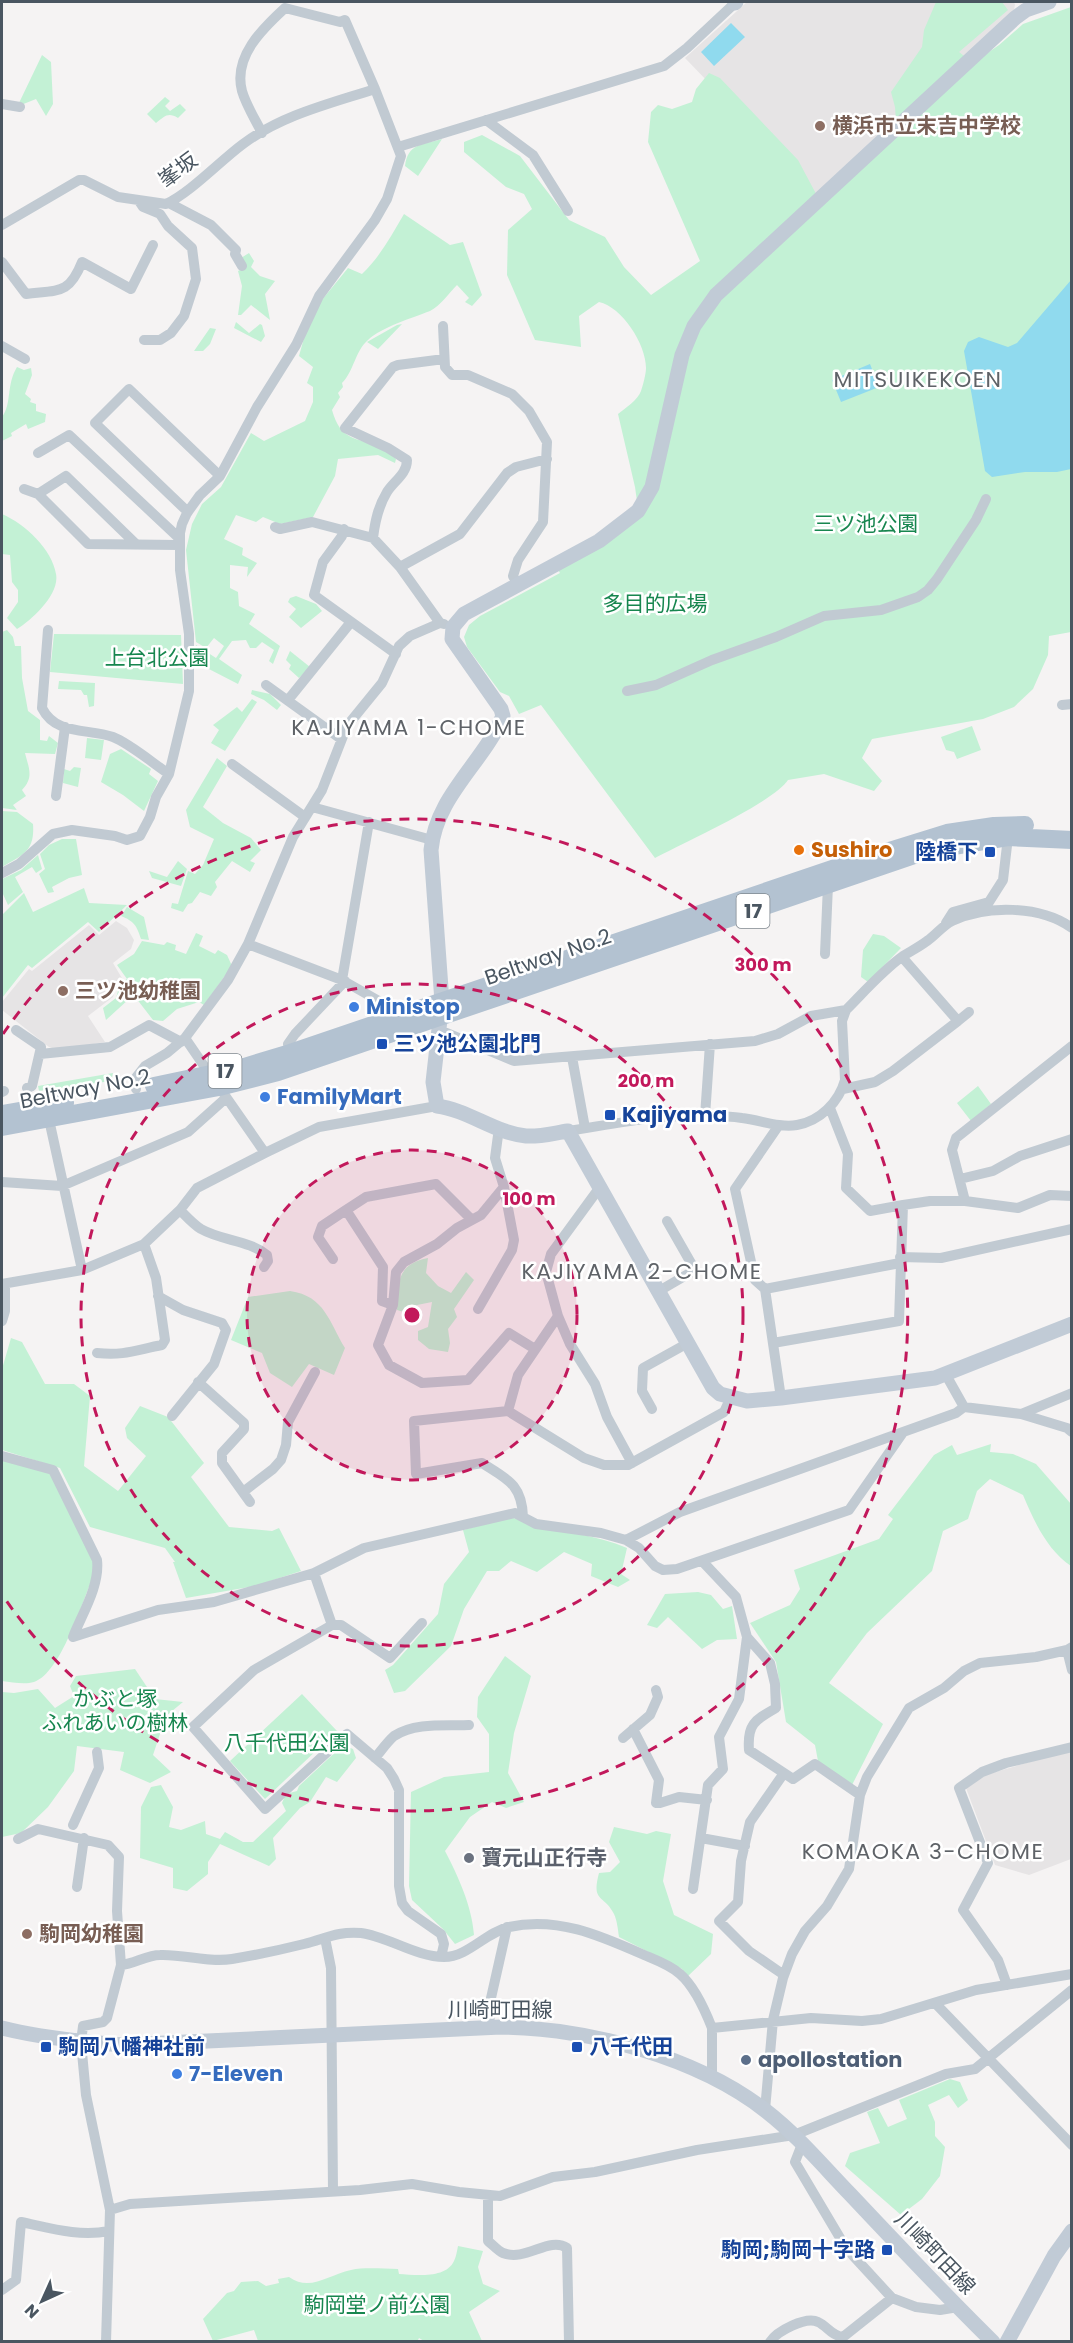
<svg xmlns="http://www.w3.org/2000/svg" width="1073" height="2343" font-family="Poppins,'Noto Sans JP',sans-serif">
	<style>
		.education { fill: #e6e4e5 }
		.green { fill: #c3f1d5 }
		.water { fill: #90daee }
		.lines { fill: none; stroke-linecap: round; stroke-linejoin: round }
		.street { stroke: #c1cad2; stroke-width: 10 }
		.secondary { stroke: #c1cbd6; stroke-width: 15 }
		.primary { stroke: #b3c2d1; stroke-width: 18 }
		.ring { fill: none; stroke: #c2185b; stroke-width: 3; stroke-dasharray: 10 8 }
		.education-dot { fill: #8d6e63; stroke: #fff; stroke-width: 2 }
		.food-dot { fill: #e8710a; stroke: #fff; stroke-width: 2 }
		.transit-dot { fill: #1a4fb4; stroke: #fff; stroke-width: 2 }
		.shop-dot { fill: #3f7fe0; stroke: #fff; stroke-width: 2 }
		.worship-dot { fill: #6b7280; stroke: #fff; stroke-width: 2 }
		.service-dot { fill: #5c6f8a; stroke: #fff; stroke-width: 2 }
		.labels { text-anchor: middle; stroke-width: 5; stroke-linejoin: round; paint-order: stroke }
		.shield { fill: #fff; stroke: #808990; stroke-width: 1.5 }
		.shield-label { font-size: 20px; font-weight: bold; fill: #4a5661 }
		.education-label { font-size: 21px; font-weight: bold; fill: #785e54; stroke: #fff; text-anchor: start }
		.street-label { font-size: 21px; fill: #4a5661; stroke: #fff }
		.park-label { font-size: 21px; fill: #17864f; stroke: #fff }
		.food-label { font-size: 21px; font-weight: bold; fill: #c56008; stroke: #fff; text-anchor: start }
		.transit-label { font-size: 21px; font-weight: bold; fill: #164399; stroke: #fff; text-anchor: start }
		.shop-label { font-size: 21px; font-weight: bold; fill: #366cbe; stroke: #fff; text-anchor: start }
		.worship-label { font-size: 21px; font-weight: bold; fill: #5b616d; stroke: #fff; text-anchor: start }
		.service-label { font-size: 21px; font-weight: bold; fill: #4e5e75; stroke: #fff; text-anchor: start }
		.neighbourhood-label { font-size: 22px; letter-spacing: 1.5px; fill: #5f6368; stroke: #fff }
		.centre { fill: #c2185b; stroke: #fff; stroke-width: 3 }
		.ring-label { font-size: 18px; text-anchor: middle; font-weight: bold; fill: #c2185b; stroke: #fff; stroke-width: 5; stroke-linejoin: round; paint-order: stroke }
	</style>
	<rect width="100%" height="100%" fill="#f5f3f3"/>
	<!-- education -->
	<path class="education" d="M747,2H1013L1015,4L1014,11L816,194L685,58Z
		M116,921L127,928L134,940L131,949L113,963L123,980L117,985L113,997L88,1016L105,1042L59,1050L49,1047L2,1010V1002L29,969L32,971L89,925L99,935Z
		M1071,1750V1859L1029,1875L995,1865L966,1788L985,1775Z"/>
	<!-- green -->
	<path class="green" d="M936,2H1002L1008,10L959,52L973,63L999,45L1023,24L1071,7V632L1049,636L1048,655L1033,689L1014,707L983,719L872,739L862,758L882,781L874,791L824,774L788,780C774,802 683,843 655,858L541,705L519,714L509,696L500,692L467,647L464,637L469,625L480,616L560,573L558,570L639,515L635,487L618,414C625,408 638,400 641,391C643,385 646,374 646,368C646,344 622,307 599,302L579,316L581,347L535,340L507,275L508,230L532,209L524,194L506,187L464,152V142L482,135L520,156L569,220L605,237L624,267L651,295L700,261L648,142L651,112L658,105L672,109L692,102L696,89L709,73L720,78L798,160L822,205L897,135L895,107L891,92L922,47L924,30Z
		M42,55L51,62L53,104L46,116L36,99L21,105L19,103Z
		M165,97L170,101L165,106L170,111L180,104L186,110L178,118C168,112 165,116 156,123L147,114Z
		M442,139L418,176L405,166C408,143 422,145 442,139Z
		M404,214L450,245L463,242L482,295L472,306L465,302L469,298L457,285C449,293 440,306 430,311C412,318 382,327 368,340C355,351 354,371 342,383L343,387L338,393L340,397L332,410C341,442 355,436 381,448C386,450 391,455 396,459L395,463L378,455L338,459L335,476L313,517L280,524L263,517L256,522L236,515L224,539L243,548L242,555L257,563L247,577L248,567L230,565V588L238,592L239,606L255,614L249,624L280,646L273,664L269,661L274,650L262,642L256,648H250L246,640L232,641L219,659L242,675L238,684L205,667L207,662L199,657V652L195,651L196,645L216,658L224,646L214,638L206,648L196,642L186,550L192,524L202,504L221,487L251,433L264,441L305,421L313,402V387L307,383L313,367L299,356L307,327L317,306L348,268L362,274C380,257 391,236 404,214Z
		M249,253L254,261L251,267L260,276L275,281L265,294L270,320L251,305L241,315H238L242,286L238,271L246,267L241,258Z
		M236,322L249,333L260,324L262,325L265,336L261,342L234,328Z
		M402,324L378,349L367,342L397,325Z
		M210,328L216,329L210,344L203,351H194Z
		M17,367L24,370L31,368L32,375L25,394L31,399L30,402L36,404V411L46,414L45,422L28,429L26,424L11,433L12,436L2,441V417C12,404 6,385 17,367Z
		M2,514C25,524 52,549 56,574C60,594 32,620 17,629L7,618L18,602V590L12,582L10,555L2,554Z
		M296,596L316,604L322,611L301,628L289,617L296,609L288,602L290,598Z
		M7,630L13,637L15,646H21L22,678L28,711L40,720V740L47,741L49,736L58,743L55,754L25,753C29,769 34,777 22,790L26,796L13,805L17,810L2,808V632Z
		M54,634L181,635L183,684L50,672Z
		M290,651L310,667L299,678L289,669L291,665L286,660Z
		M59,681L95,683L94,706L89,707L87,695H84L81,690L58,689Z
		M252,690L270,694L281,705L277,710L264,700L251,694Z
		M252,699L257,702L225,751L211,743L219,730L213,725L237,707L242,712Z
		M972,726L981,750L957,759L954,752L946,750L941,737Z
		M87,738L104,740L101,760L85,758Z
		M121,749L151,769L149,774L158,781L144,811L123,795L101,782L110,754Z
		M217,758L227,766L203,807L223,823L251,838L261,850L250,861L255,863L250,872L232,861L215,882L217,887L211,896L200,892L192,903L188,904L183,912L171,908L172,903L178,904L188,871L195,874L203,865L214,839L190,827L186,810Z
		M74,767L81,768L78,787L63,783L64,769L70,771Z
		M2,811L17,812L33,824C35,851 23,855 2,867Z
		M62,839H76L82,875L69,878L52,887L54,892L48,893L39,874L45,869L40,854L49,845Z
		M38,855L42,869L36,873L32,867L15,877L23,892L8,905L2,892V879L21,870Z
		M178,861L187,869L181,886L152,878L149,871L167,877Z
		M84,888L89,903L127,905L99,932L88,922L32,968L28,965L2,998V915L24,893L33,912Z
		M127,907L144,917L149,940L141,939C137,926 134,921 121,916Z
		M196,933L203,936L199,946L215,954L218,950L227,955L232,966L204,1005L199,1002L177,1009L163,1021L153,1020L136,998L132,1001L129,999L106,1020L103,1008L116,998L120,984L127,979L117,965L134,954L142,941L164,945L167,942L176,945L175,950L186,954Z
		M873,934L884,936L901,948L868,982L861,977L863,950Z
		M113,1073L111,1081L39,1091L38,1086Z
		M978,1086L991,1104L971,1121L957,1103Z
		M428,1258L426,1273L438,1286L451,1293L466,1272L474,1280L454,1309L457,1317L448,1329L450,1343L448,1352L429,1349L418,1340V1331L428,1327L432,1302L417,1305L410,1314L397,1310C398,1284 396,1264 428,1258Z
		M290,1291C325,1296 329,1322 345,1348L334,1375L309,1364L292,1387L270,1373L262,1353L231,1340L248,1297Z
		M11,1338L22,1342L45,1384H74L90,1396L84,1466L118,1491L146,1456L127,1438L125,1428L140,1406L168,1417L204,1463L191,1477L229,1527L272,1531L279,1528L301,1571L255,1586L186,1598L173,1562H175L165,1548L90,1527L60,1468L2,1450V1369Z
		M991,1444L990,1452L1013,1454L1036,1464L1071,1504V1566C1047,1550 1034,1521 1023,1495L990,1479L977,1491L968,1519L943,1531L932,1571L867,1633L829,1683L883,1724L852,1785L818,1761L815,1745L786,1722L776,1662L750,1623L790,1605L800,1589L794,1570L879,1539L893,1519L888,1515L934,1455L952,1445L957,1455Z
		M2,1460L53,1474L95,1564L93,1577C82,1602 61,1673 34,1682C24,1685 12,1682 2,1681Z
		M511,1517C549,1532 590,1532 627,1548L621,1574L630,1580L618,1587L591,1576L592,1564L564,1552L537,1572L511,1561L499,1571H487L464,1609L451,1646L405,1691L394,1693L385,1670L393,1665L438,1614L444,1584L469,1552L463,1530Z
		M698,1592L711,1595L723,1609L732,1606L737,1639L717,1640L702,1649L668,1617L657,1628L647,1625L665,1594Z
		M505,1656L531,1676L514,1733L508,1773L524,1802L506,1808L492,1802L470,1817L445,1851C458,1876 472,1906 474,1935L455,1944L443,1929L412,1900L409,1886L411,1792L444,1777L489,1772V1734L477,1717L478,1697Z
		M135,1669L155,1699L183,1702L166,1716L153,1755L171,1772L150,1783L120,1770L124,1752L77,1746L74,1771L48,1807L21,1833L2,1837V1692L14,1693L38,1689L55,1708L74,1696L70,1686L76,1676Z
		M302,1694L337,1731L265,1799L230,1761Z
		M343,1745L353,1749L356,1758L337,1782L326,1777L310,1802L300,1808L273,1838L276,1859L269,1866L220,1844L208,1862V1874L187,1891L173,1888V1868L140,1858L141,1807L151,1787L161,1785L173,1807L169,1827L181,1830L205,1821L206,1834L220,1839L225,1832L243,1842H253L286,1811L282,1803L286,1794L297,1791L299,1786Z
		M614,1827L647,1834L656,1831L671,1834L663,1881L674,1915L713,1934L711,1954L687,1977L682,1969L619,1937C618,1930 617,1920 614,1914C604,1894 591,1903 599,1873L610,1872L620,1862L609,1842Z
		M950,2079L960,2082L968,2100L958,2108L949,2095L928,2105L935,2122V2136L945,2147L940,2176L922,2199L901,2215L845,2166L850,2153L880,2143L867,2112L878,2108L888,2127L907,2119L899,2100Z
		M458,2246L483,2251L478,2267L483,2284L500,2291L469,2312L482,2341H424L419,2338L417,2342L258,2341L254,2330L213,2341L203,2319L227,2293L234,2291L241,2282L258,2281L266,2286L279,2283L278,2279L289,2277C310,2292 328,2275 351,2270C365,2267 383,2269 398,2269L399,2274C415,2275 446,2279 454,2261C456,2257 457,2251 458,2246Z"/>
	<!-- water -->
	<path class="water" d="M731,23L745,37L714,66L701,52Z
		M1071,280V469L1057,472H1025L992,477L985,471L964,351L968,342L979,337L1008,347L1017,343Z
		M870,364L879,387L841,402L832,380Z"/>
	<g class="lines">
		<!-- street -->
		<path class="street" d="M2,104L20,107
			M486,120L533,155L568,211
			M398,147L664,66L687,48L735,3
			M139,201L143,207L160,214L168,226L192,248L196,279L184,316L171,333L160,340H144
			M169,203L211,225L236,250L235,254L242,266
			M2,225L79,180H84L118,197L166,204C190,193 220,161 243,144C282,115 329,104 375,89
			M2,262L26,294C58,290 69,295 82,262L131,289L153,245
			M443,326L445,367L452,375H468L512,394L529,411L547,442L543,522L518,560L513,576L518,585
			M2,346L25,359
			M38,453L69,435L179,538
			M24,489L38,494L66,476L137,545
			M38,494L88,544L179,545
			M188,512L95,423L129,389L220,476
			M275,527L280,529L312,522L373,538L400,567L440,623L444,624
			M344,529L342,536L323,562L314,595L396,654
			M373,538C375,521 378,507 387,492C394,481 407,474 407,460L388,448L345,428L393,367L398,365L444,359
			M400,567L460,534L507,473L516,467L547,459
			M48,630L42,708C56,736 88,728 113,737C129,743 154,764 169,774
			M266,685L341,739
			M627,691L656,685L712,660L776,637L824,616L881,610L918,597L928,590L937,579L976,520L986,499
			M288,700L351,622
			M1062,705L1072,704
			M232,764L305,817
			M56,796L65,727
			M312,807L432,840
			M2,873L19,864L53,834L72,830L115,836L127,840L140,836L150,817L156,797L169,774L189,691V634L180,570V533L182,524L187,513L200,495L220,476L257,407L296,345L319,296L375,220L387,199L401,156L375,89L345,20L340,22L285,8C262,29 233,57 242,91C246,105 255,119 262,133
			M946,923L953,912L989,902L1003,880L1008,837
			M248,944L342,980L393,1009L396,1018
			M825,954L828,885
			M342,980L369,822
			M958,1021L969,1012
			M16,1030L41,1047L32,1086L27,1088
			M439,1032L447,1033L514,1061L755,1041L778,1034L811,1016L846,1010
			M185,1038L211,1076
			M40,1054L110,1047L149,1025L181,1042
			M292,1057L288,1044L295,1034L345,981
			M572,1057L585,1128
			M136,1089L134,1080L145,1066L167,1053L185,1038L228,980L248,944L293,837L322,790L347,726L382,683L399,646L410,636L440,623
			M843,1089L875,1082L893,1071L958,1021L902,957
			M2,1092L4,1091
			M224,1094L265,1153
			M48,1115L82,1270
			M705,1116L710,1044
			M779,1125L735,1189L755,1280L765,1289L781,1398
			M568,1131C614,1124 659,1114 705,1116C718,1116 730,1116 742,1118C760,1120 779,1128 797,1125C820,1121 839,1102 845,1080L842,1021L846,1010C864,992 882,971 903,956C911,951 919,947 927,941C936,935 942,926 952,921C986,905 1040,905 1072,928
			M960,1179L993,1171L1020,1156L1072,1139
			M2,1182L62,1186L188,1132L226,1098
			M965,1201L952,1150L956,1138L1072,1046
			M903,1205L930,1201H965L1018,1208L1050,1195L1072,1196
			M180,1210C186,1216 193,1224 201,1229C222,1241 249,1240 267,1255L268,1261L264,1267
			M472,1220L436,1184L366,1197L346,1210L383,1267L382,1301L393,1305L378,1345L389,1365L422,1383L468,1380L509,1333L535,1349
			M900,1257L941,1258L1072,1229
			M333,1259L318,1237L322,1226L346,1210
			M2,1284L82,1270L144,1244L180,1210L197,1188L265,1153L319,1127L437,1106
			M765,1289L900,1263
			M659,1291L695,1270L667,1221
			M158,1296L183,1310L222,1323L226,1330L214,1364L172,1416
			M393,1305L396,1272L404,1262L437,1244L457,1228L481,1215L504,1187
			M478,1309L512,1250L514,1240L504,1187L495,1158L499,1128
			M558,1316L570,1344L595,1384L607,1417L632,1463
			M2,1321L5,1311V1284
			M773,1343L899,1321L903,1205L870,1211L846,1188L848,1154L830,1108
			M97,1353C124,1356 136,1350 162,1345L165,1340L156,1278L144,1244
			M946,1375L964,1407
			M198,1382L244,1423V1429L222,1453V1463L250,1502
			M652,1409L642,1391L643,1368L688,1343
			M508,1411L518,1375L558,1316L546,1272L551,1254L600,1187
			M1021,1414L1072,1393
			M2,1456L53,1470L97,1560C100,1586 82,1614 73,1637
			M243,1492L273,1469L281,1460L286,1445L288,1422L315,1372
			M523,1517C522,1484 507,1479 482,1463L416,1474L414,1421L508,1411L584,1458L604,1465H628L724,1412L731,1397
			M626,1540L680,1512L956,1413L964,1407L1021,1414L1067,1428L1072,1432
			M703,1562L736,1597L747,1637L770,1663L775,1684L776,1708C755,1720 747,1724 749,1750L793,1779L815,1764L860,1795
			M314,1573L332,1625L254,1670L193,1727L265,1809L347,1734L387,1768L394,1779L399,1790V1886L402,1903L408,1911L441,1934L444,1944L441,1957
			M332,1625H341L390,1658L422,1623
			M73,1637L158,1610L214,1602L314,1573L364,1548L515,1513L536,1524L601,1533L626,1540L639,1548L655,1566L663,1570L677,1569L849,1510L902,1434
			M1067,1650L1072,1670
			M633,1729L659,1780L656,1803H660L679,1797L707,1800
			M623,1738L650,1715L658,1697L656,1690
			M375,1758C381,1751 387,1742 394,1736C415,1722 446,1726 469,1725
			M73,1825L99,1768L97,1752
			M701,1838L745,1846
			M18,1839L38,1829L108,1845L119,1857L117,1911L121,1965L107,2018L103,2022L83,2026L81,2042L86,2095L110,2210L106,2342
			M77,1887L84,1838
			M693,1889L708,1785L723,1769L719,1737L739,1699L747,1637
			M325,1938L331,1968L333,2191
			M121,1965C134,1964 147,1955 160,1955C184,1954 209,1963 232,1959C256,1955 280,1950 304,1944C325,1939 337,1931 361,1933C387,1936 416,1957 444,1957C468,1957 486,1932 509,1927C557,1916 601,1936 644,1955C656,1960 670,1965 680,1974C695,1987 705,2010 712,2028
			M784,1975L749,1951L719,1921L738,1902L741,1861L750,1822L784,1773
			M1007,1985L998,1960L963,1910L988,1863L959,1788L982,1772L1006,1763L1072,1747
			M935,2003L1072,2145
			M489,2028L491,1998L507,1927
			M712,2076V2028L811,2018L862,2021L881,2019L976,1990L1072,1974
			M765,2110L773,2020L783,1978L792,1954L805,1931L827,1906L849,1869L860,1795L867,1777L909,1708L944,1688L964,1671L980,1663L1036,1657L1067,1650L1072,1647
			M802,2144L795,2162L846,2248L892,2298L916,2307L940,2310L958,2307
			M488,2196V2241C493,2245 498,2251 503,2253C526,2262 549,2236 567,2248L569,2342
			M110,2210L130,2204L360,2190L412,2184L459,2192L500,2196L553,2177L595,2172L697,2150L794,2135L946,2074L975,2069L1072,1990
			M2,2290L16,2280L21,2222C50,2228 79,2237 109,2231
			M770,2342C777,2331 806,2316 818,2322C827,2326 832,2336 843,2337L892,2298"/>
		<!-- secondary -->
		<path class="secondary" d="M1049,2L1026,10L1015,18L716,295L694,326L682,355L652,487L638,511L599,541L464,614L453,627L452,639L501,709L503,716C483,763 436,796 431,850L442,1002L433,1082L437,1106C468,1110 495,1133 526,1136C540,1137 554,1133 568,1131L713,1388L720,1394L747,1401L781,1398L935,1378L1072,1324
			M735,3L736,2
			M2,2028C42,2038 82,2042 123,2045L501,2027C588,2028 697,2057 766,2111C797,2135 823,2166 850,2194C897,2244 944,2294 993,2342
			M1007,2342L1054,2256L1072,2231"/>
		<!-- primary -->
		<path class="primary" d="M154,1086L244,1067L290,1053L844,865L947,833L994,826L1025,825
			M2,1114L65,1103
			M2,1127L219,1087L278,1072L929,850L1008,837L1072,840"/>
	</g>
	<!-- distance rings -->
	<circle cx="412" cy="1315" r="165" fill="#c2185b" fill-opacity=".12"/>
	<g class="ring">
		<circle cx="412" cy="1315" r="165"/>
		<circle cx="412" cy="1315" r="331"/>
		<path d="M3 1034A496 496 0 1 1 3 1596"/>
	</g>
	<!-- markers -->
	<g class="education-dot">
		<circle cx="820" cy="126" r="6"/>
		<circle cx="63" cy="991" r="6"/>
		<circle cx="27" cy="1934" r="6"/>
	</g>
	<circle class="food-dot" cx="799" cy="850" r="6"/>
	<g class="transit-dot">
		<rect x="984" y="846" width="12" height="12" rx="3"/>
		<rect x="376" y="1038" width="12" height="12" rx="3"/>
		<rect x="604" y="1109" width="12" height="12" rx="3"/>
		<rect x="40" y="2041" width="12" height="12" rx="3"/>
		<rect x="571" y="2041" width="12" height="12" rx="3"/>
		<rect x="881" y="2244" width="12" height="12" rx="3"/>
	</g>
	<g class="shop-dot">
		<circle cx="354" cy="1007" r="6"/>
		<circle cx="265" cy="1097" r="6"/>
		<circle cx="177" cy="2074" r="6"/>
	</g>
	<circle class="worship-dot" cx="469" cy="1858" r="6"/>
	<circle class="service-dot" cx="746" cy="2060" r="6"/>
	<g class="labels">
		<!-- shield labels -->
		<g class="shield">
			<rect x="736.5" y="894" width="33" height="34" rx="4.5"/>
			<rect x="208.5" y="1054" width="33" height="34" rx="4.5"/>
		</g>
		<g class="shield-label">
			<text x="753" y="918">17</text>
			<text x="225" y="1078">17</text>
		</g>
		<!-- education labels -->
		<g class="education-label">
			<text x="832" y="133">横浜市立末吉中学校</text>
			<text x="75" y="998">三ツ池幼稚園</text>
			<text x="39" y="1941">駒岡幼稚園</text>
		</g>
		<!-- street labels -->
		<g class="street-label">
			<text transform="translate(178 170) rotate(-37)" y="7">峯坂</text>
			<text transform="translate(548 957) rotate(-19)" y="7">Beltway No.2</text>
			<text transform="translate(85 1089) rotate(-11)" y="7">Beltway No.2</text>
			<text x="500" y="2017">川崎町田線</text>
			<text transform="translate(935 2253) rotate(46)" y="7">川崎町田線</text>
		</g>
		<!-- park labels -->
		<g class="park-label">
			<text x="866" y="531">三ツ池公園</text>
			<text x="655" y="611">多目的広場</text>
			<text x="157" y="665">上台北公園</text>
			<text x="115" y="1706">かぶと塚<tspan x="115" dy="24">ふれあいの樹林</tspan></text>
			<text x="287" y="1750">八千代田公園</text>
			<text x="377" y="2312">駒岡堂ノ前公園</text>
		</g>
		<!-- food labels -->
		<g class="food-label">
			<text x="811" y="857">Sushiro</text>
		</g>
		<!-- transit labels -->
		<g class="transit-label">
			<text x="978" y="859" text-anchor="end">陸橋下</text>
			<text x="394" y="1051">三ツ池公園北門</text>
			<text x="622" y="1122">Kajiyama</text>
			<text x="58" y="2054">駒岡八幡神社前</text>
			<text x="589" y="2054">八千代田</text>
			<text x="875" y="2257" text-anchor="end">駒岡;駒岡十字路</text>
		</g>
		<!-- shop labels -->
		<g class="shop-label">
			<text x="366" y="1014">Ministop</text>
			<text x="277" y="1104">FamilyMart</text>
			<text x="189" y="2081">7-Eleven</text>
		</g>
		<!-- worship labels -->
		<g class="worship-label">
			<text x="481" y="1865">寶元山正行寺</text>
		</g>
		<!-- service labels -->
		<g class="service-label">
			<text x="758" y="2067">apollostation</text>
		</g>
		<!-- neighbourhood labels -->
		<g class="neighbourhood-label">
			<text x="918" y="387">MITSUIKEKOEN</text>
			<text x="409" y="735">KAJIYAMA 1-CHOME</text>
			<text x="642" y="1279">KAJIYAMA 2-CHOME</text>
			<text x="923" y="1859">KOMAOKA 3-CHOME</text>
		</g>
	</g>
	<circle cx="412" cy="1315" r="9" class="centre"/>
	<g class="ring-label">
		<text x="763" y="971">300 m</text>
		<text x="646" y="1087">200 m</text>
		<text x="529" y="1205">100 m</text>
	</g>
	<!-- border -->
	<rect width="1073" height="2343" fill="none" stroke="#4a5661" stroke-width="6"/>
	<!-- north arrow -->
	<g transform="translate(42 2301) rotate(225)" stroke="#ffffff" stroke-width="4.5" paint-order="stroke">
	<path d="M0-4.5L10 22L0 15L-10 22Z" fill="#4a5661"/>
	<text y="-9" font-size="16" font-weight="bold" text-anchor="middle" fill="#4a5661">N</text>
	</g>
</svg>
